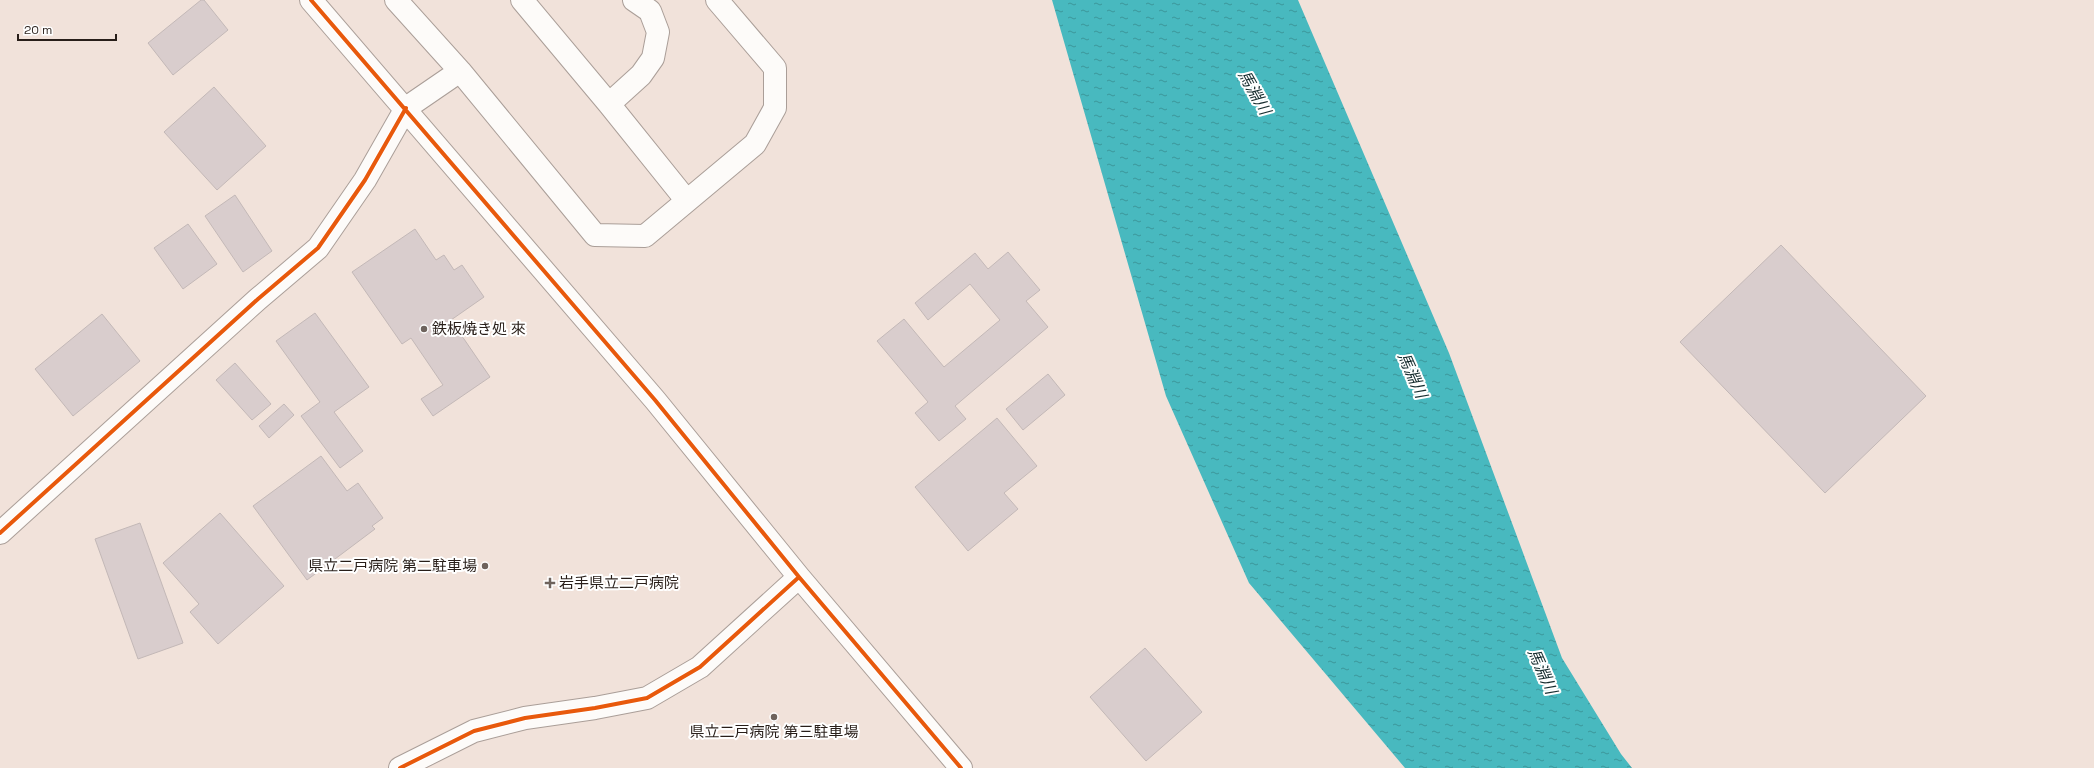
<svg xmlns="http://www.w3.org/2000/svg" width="2094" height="768" font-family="'Space Grotesk','Noto Sans JP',sans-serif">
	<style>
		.water { fill: url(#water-ripples) }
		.building { fill: #d9cdcd; stroke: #c3b8b7 }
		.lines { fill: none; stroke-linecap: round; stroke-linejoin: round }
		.minor-casing { stroke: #aa9e98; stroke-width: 24 }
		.minor { stroke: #fdfbf9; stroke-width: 22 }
		.cycleway-casing { stroke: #fff; stroke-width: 6 }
		.cycleway { stroke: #e8590c; stroke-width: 4 }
		.poi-dot { fill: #6e635d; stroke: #fff; stroke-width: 1.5 }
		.labels { text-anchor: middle; stroke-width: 4; stroke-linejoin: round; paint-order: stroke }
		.poi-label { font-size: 15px; fill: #281e19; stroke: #fff; text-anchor: start }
		.water-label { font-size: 16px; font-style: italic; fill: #172d2f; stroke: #fff }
	</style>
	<defs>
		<pattern id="water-ripples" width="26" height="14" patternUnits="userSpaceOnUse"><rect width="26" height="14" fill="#48b9bf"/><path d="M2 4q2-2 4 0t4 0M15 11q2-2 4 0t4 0" fill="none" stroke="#3c969a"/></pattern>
	</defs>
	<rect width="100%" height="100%" fill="#f1e2da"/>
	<!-- water -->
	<path class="water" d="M1052,0H1298L1449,353L1562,658L1621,754L1632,768H1405L1249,583L1166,396Z"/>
	<!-- building -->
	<path class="building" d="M201,0H204L228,30L173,75L148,43Z
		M214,87L266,146L217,190L164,132Z
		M235,195L272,251L243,272L205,216Z
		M188,224L217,264L183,289L154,248Z
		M415,229L436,260L444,255L454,270L462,265L484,297L451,320L490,377L433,416L421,399L443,385L411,338L402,344L352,272Z
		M1781,245L1926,396L1825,493L1680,342Z
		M1008,252L1040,290L1026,301L1048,327L955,406L966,419L939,441L915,413L928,402L877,341L904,319L944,367L1000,320L970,284L928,320L915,303L975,253L988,269Z
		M315,313L369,387L334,412L363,451L340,468L301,416L320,402L276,341Z
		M102,314L140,361L73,416L35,369Z
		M235,363L271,404L252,420L216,380Z
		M1048,374L1065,395L1023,430L1006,409Z
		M284,404L294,415L269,438L259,426Z
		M997,418L1037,466L1004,493L1018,509L968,551L915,487Z
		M321,456L347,491L358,483L383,518L372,526L375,529L307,580L253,506Z
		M220,513L284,586L218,644L190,612L199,604L163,563Z
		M140,523L183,643L138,659L95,539Z
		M1145,648L1202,712L1146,761L1090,697Z"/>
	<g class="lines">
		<defs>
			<path id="minor" d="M311,0L655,400L799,577L961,768
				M396,0L460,71L595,235L645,236L755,144L775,108V68L717,0
				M522,0L609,104L687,201
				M609,104L641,75L653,58L658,32L650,11L634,0
				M0,533L258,299L318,248L365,180L406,108L460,71
				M400,768L474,731L525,718L595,708L647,698L700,667L799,577"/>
		</defs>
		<!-- minor casing -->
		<use href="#minor" class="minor-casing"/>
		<!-- minor -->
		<use href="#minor" class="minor"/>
		<defs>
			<path id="cycleway" d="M311,0L655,400L799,577L961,768
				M0,533L258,299L318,248L365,180L406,108
				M400,768L474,731L525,718L595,708L647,698L700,667L799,577"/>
		</defs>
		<!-- cycleway casing -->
		<use href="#cycleway" class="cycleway-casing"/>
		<!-- cycleway -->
		<use href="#cycleway" class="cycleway"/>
	</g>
	<!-- markers -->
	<g class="poi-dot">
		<circle cx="424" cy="329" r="4"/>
		<circle cx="485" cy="566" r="4"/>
		<path d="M548 577h4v4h4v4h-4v4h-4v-4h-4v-4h4z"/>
		<circle cx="774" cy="717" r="4"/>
	</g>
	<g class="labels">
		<!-- poi labels -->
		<g class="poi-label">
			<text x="432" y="334">鉄板焼き処 來</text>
			<text x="477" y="571" text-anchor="end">県立二戸病院 第二駐車場</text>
			<text x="559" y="588">岩手県立二戸病院</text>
			<text x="774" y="737" text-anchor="middle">県立二戸病院 第三駐車場</text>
		</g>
		<!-- water labels -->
		<g class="water-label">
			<text transform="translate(1255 92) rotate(61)" y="6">馬淵川</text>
			<text transform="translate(1413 375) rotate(66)" y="6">馬淵川</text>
			<text transform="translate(1543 671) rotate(66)" y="6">馬淵川</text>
		</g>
	</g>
	<!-- scale -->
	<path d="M18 34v6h98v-6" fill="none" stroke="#281e19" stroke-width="2"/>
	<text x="24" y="34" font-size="12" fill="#281e19" stroke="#ffffff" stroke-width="3" paint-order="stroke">20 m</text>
</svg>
